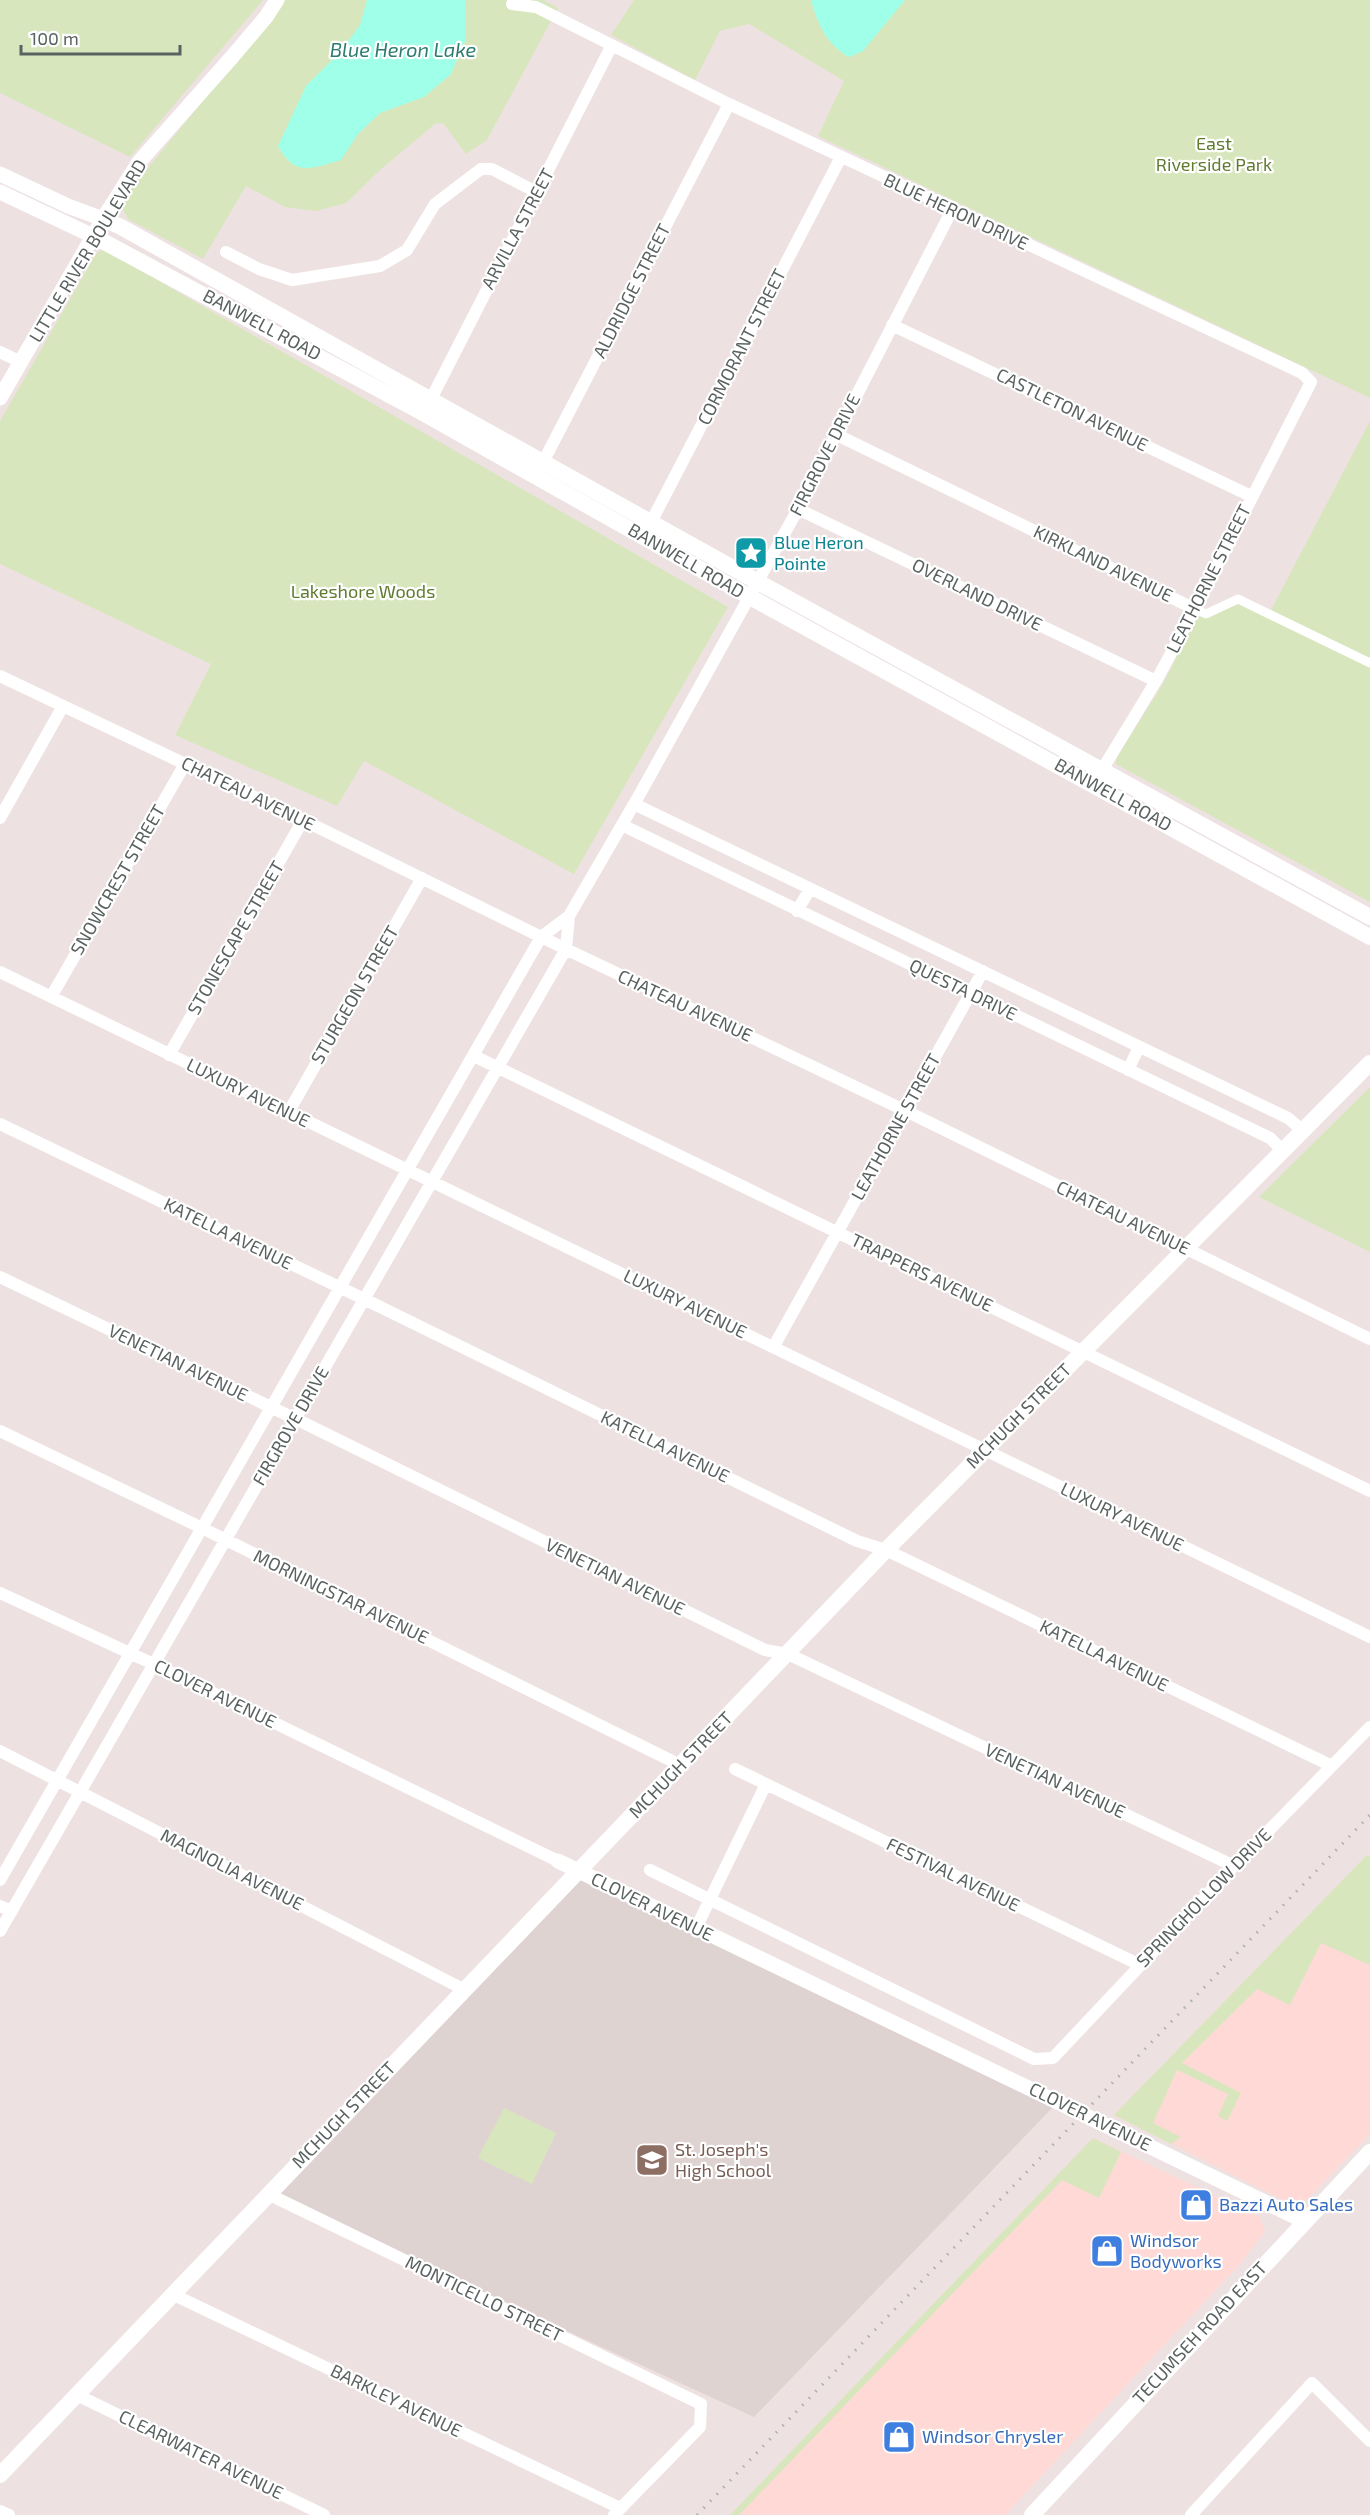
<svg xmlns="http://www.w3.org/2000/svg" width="1370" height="2515" font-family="'Exo 2',sans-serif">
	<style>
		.commercial { fill: #fed9d5 }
		.education { fill: #dfd3d2 }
		.green { fill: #d8e6bd }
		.water { fill: #9fffe8 }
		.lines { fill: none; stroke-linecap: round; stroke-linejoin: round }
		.pedestrian { stroke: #fff; stroke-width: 9 }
		.minor { stroke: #fff; stroke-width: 12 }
		.tertiary { stroke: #fff; stroke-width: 15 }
		.secondary { stroke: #fff; stroke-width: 16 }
		.rail { stroke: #adaeae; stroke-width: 3; stroke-dasharray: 1.5 8; stroke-linecap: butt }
		.labels { text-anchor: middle; stroke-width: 4.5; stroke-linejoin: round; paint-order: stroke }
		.park-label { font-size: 18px; fill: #607b30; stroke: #fff }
		.street-label { font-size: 18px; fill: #5a6261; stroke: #fff }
		.culture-label { font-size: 18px; fill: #0d838f; stroke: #fff; text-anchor: start }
		.education-label { font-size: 18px; fill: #785e54; stroke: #fff; text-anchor: start }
		.shop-label { font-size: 18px; fill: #366cbe; stroke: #fff; text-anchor: start }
		.water-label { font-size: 20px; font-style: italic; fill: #2d7c6f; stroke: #fff }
	</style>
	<rect width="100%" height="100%" fill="#ede2e1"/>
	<!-- commercial -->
	<path class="commercial" d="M1296,1928L1370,1964V2134L1299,2208L1114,2115Z
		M1093,2138L1260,2217L1265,2231L1240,2264L1005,2515H731Z"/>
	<!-- education -->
	<path class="education" d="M579,1872L1058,2102L754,2417L268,2194Z"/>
	<!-- green -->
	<path class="green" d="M0,0H263L130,157L0,93Z
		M286,0H543L558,8L487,140L466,154L443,123L435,124L380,170L346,203L316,211L285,207L246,186L203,259L128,219L123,210L124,197Z
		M634,0H1370V398L818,136L844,81L749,24L720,31L695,80L611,35Z
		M103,249L728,607L574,874L364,761L337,806L175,735L211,664L0,564V421L96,254Z
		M1370,421V902L1116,764L1117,757L1164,682L1200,611L1238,599L1269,614Z
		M1370,1087V1252L1259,1197Z
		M1367,1855L1370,1857V1965L1321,1943L1290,2005L1257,1989L1182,2063L1241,2093L1227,2121L1218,2116L1228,2094L1177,2070L1153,2123L1181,2137L1171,2144L1114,2115Z
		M504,2108L556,2133L532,2184L478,2158Z
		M1093,2138L1121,2152L1099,2198L1062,2180L739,2515H730Z"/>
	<!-- water -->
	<path class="water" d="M367,0H465L466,39L451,74L424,97L380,113L358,134L341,160C312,168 295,178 278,146L306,86L342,50L360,25Z
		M811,0H905L863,51L849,57C827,45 817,23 811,0Z"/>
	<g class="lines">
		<!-- pedestrian -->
		<path class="pedestrian" d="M1195,609L1206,614L1238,599L1370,663"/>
		<!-- minor -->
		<path class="minor" d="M512,4L536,7L729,104L1302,373L1311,382L1195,609L1156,681L1099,775
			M226,252L259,269L292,280L380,266L407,250L435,204L481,169H492L538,193
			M892,325L1251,496
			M0,352L21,362
			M427,407L612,45
			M835,434L1195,609
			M540,468L729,104
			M798,509L1156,681
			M648,528L841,157
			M0,676L303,820L574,953L906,1111L1370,1339
			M634,804L1288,1118L1302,1130
			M0,818L63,706
			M622,825L1270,1138L1282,1150
			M797,911L810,889
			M0,972L1370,1637
			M51,997L185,764
			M169,1055L303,820
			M474,1056L1370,1491
			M1128,1070L1139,1047
			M288,1113L422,878
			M0,1124L364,1299L857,1541L886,1550L1332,1766
			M0,1277L304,1423L765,1650L788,1654L1234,1866
			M774,1346L983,971
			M0,1431L202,1528L680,1765
			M0,1593L162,1668L558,1861
			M0,1751L465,1990
			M735,1769L1140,1965
			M650,1870L1034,2059L1053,2058L1234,1866L1370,1727
			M0,1880L541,937L569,916L641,792L798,509L952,210
			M0,1906L12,1911
			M696,1928L766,1784
			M0,1931L566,949L569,916
			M268,2194L701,2404L700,2427L614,2515
			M172,2294L620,2508
			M77,2395L324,2515
			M0,2511L9,2515
			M1191,2515L1312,2383L1370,2441"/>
		<!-- tertiary -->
		<path class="tertiary" d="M0,174L68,206L103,219
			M0,192L93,236
			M0,398L103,219L139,162L232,57L266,17L277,0
			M558,1861L1304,2221"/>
		<!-- secondary -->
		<path class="secondary" d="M103,219L121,227L758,582L1370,917
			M93,236L423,413L750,597L1370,937
			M0,2475L886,1550L1370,1063
			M1032,2515L1370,2152"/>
		<!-- rail -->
		<path class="rail" d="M697,2515L1370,1815"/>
	</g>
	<!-- icons -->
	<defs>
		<symbol id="sight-square" viewBox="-11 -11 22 22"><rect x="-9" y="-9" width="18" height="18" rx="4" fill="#0f9aa8" stroke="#fff"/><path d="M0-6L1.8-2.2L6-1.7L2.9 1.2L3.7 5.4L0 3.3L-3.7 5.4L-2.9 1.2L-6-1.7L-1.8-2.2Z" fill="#fff"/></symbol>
		<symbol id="school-square" viewBox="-11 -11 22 22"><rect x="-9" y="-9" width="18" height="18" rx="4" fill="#8d6e63" stroke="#fff"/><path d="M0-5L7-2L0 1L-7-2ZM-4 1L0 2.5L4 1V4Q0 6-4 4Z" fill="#fff"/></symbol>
		<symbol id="shop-square" viewBox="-11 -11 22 22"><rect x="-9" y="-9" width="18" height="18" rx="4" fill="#3f7fe0" stroke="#fff"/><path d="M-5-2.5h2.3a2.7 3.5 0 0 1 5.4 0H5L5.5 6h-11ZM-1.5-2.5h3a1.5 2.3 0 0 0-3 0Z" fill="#fff"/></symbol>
	</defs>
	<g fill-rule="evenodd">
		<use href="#sight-square" x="732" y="534" width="38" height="38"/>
		<use href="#school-square" x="633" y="2141" width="38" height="38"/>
		<use href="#shop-square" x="1177" y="2186" width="38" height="38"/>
		<use href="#shop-square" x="1088" y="2232" width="38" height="38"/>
		<use href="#shop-square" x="880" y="2418" width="38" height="38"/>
	</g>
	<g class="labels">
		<!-- park labels -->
		<g class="park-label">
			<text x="1214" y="150">East<tspan x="1214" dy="21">Riverside Park</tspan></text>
			<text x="363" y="598">Lakeshore Woods</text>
		</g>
		<!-- street labels -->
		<g class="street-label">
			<text transform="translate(956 212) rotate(25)" y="6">BLUE HERON DRIVE</text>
			<text transform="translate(518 229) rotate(-62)" y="6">ARVILLA STREET</text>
			<text transform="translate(88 251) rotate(-59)" y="6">LITTLE RIVER BOULEVARD</text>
			<text transform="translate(632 291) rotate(-63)" y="6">ALDRIDGE STREET</text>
			<text transform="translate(262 325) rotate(28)" y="6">BANWELL ROAD</text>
			<text transform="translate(742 347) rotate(-63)" y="6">CORMORANT STREET</text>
			<text transform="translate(1072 410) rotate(26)" y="6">CASTLETON AVENUE</text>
			<text transform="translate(825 455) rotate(-63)" y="6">FIRGROVE DRIVE</text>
			<text transform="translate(686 561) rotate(30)" y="6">BANWELL ROAD</text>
			<text transform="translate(1103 564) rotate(26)" y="6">KIRKLAND AVENUE</text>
			<text transform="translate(1209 579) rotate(-63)" y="6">LEATHORNE STREET</text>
			<text transform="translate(977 595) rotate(26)" y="6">OVERLAND DRIVE</text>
			<text transform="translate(248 794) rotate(26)" y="6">CHATEAU AVENUE</text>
			<text transform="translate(1113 795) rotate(29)" y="6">BANWELL ROAD</text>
			<text transform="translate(118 880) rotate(-60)" y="6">SNOWCREST STREET</text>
			<text transform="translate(236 938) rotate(-60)" y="6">STONESCAPE STREET</text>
			<text transform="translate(963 990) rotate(26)" y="6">QUESTA DRIVE</text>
			<text transform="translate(355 995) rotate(-60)" y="6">STURGEON STREET</text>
			<text transform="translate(685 1006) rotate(25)" y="6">CHATEAU AVENUE</text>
			<text transform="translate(248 1093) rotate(26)" y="6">LUXURY AVENUE</text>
			<text transform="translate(896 1127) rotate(-61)" y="6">LEATHORNE STREET</text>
			<text transform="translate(1123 1218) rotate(26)" y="6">CHATEAU AVENUE</text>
			<text transform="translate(228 1234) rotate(26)" y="6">KATELLA AVENUE</text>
			<text transform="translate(922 1273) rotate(26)" y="6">TRAPPERS AVENUE</text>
			<text transform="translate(685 1304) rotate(26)" y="6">LUXURY AVENUE</text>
			<text transform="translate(178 1363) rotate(26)" y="6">VENETIAN AVENUE</text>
			<text transform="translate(1019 1416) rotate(-45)" y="6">MCHUGH STREET</text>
			<text transform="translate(291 1426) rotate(-60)" y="6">FIRGROVE DRIVE</text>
			<text transform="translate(665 1447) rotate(26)" y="6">KATELLA AVENUE</text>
			<text transform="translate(1122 1517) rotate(26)" y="6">LUXURY AVENUE</text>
			<text transform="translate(615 1577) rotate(26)" y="6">VENETIAN AVENUE</text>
			<text transform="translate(341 1597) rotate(26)" y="6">MORNINGSTAR AVENUE</text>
			<text transform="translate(1104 1656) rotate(26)" y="6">KATELLA AVENUE</text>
			<text transform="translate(215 1694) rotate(26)" y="6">CLOVER AVENUE</text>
			<text transform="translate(681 1765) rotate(-46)" y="6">MCHUGH STREET</text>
			<text transform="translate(1055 1781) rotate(25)" y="6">VENETIAN AVENUE</text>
			<text transform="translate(232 1870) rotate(27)" y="6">MAGNOLIA AVENUE</text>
			<text transform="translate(953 1875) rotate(26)" y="6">FESTIVAL AVENUE</text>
			<text transform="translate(1204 1898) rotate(-46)" y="6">SPRINGHOLLOW DRIVE</text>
			<text transform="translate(652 1907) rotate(26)" y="6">CLOVER AVENUE</text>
			<text transform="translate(344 2115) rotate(-46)" y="6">MCHUGH STREET</text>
			<text transform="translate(1090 2117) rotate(26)" y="6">CLOVER AVENUE</text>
			<text transform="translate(484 2299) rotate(26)" y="6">MONTICELLO STREET</text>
			<text transform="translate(1200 2333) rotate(-47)" y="6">TECUMSEH ROAD EAST</text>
			<text transform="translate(396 2401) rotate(26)" y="6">BARKLEY AVENUE</text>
			<text transform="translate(201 2455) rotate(26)" y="6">CLEARWATER AVENUE</text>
		</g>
		<!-- culture labels -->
		<g class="culture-label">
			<text x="774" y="549">Blue Heron<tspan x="774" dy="21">Pointe</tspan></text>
		</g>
		<!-- education labels -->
		<g class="education-label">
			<text x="675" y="2156">St. Joseph's<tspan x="675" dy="21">High School</tspan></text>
		</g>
		<!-- shop labels -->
		<g class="shop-label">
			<text x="1219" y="2211">Bazzi Auto Sales</text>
			<text x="1130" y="2247">Windsor<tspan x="1130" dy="21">Bodyworks</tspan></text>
			<text x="922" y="2443">Windsor Chrysler</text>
		</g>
		<!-- water labels -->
		<g class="water-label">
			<text x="403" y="57">Blue Heron Lake</text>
		</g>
	</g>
	<!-- scale -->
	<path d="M21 45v9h159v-9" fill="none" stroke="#5a6261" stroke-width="3"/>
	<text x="30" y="45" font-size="18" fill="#5a6261" stroke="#ffffff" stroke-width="4.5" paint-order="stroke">100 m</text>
</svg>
